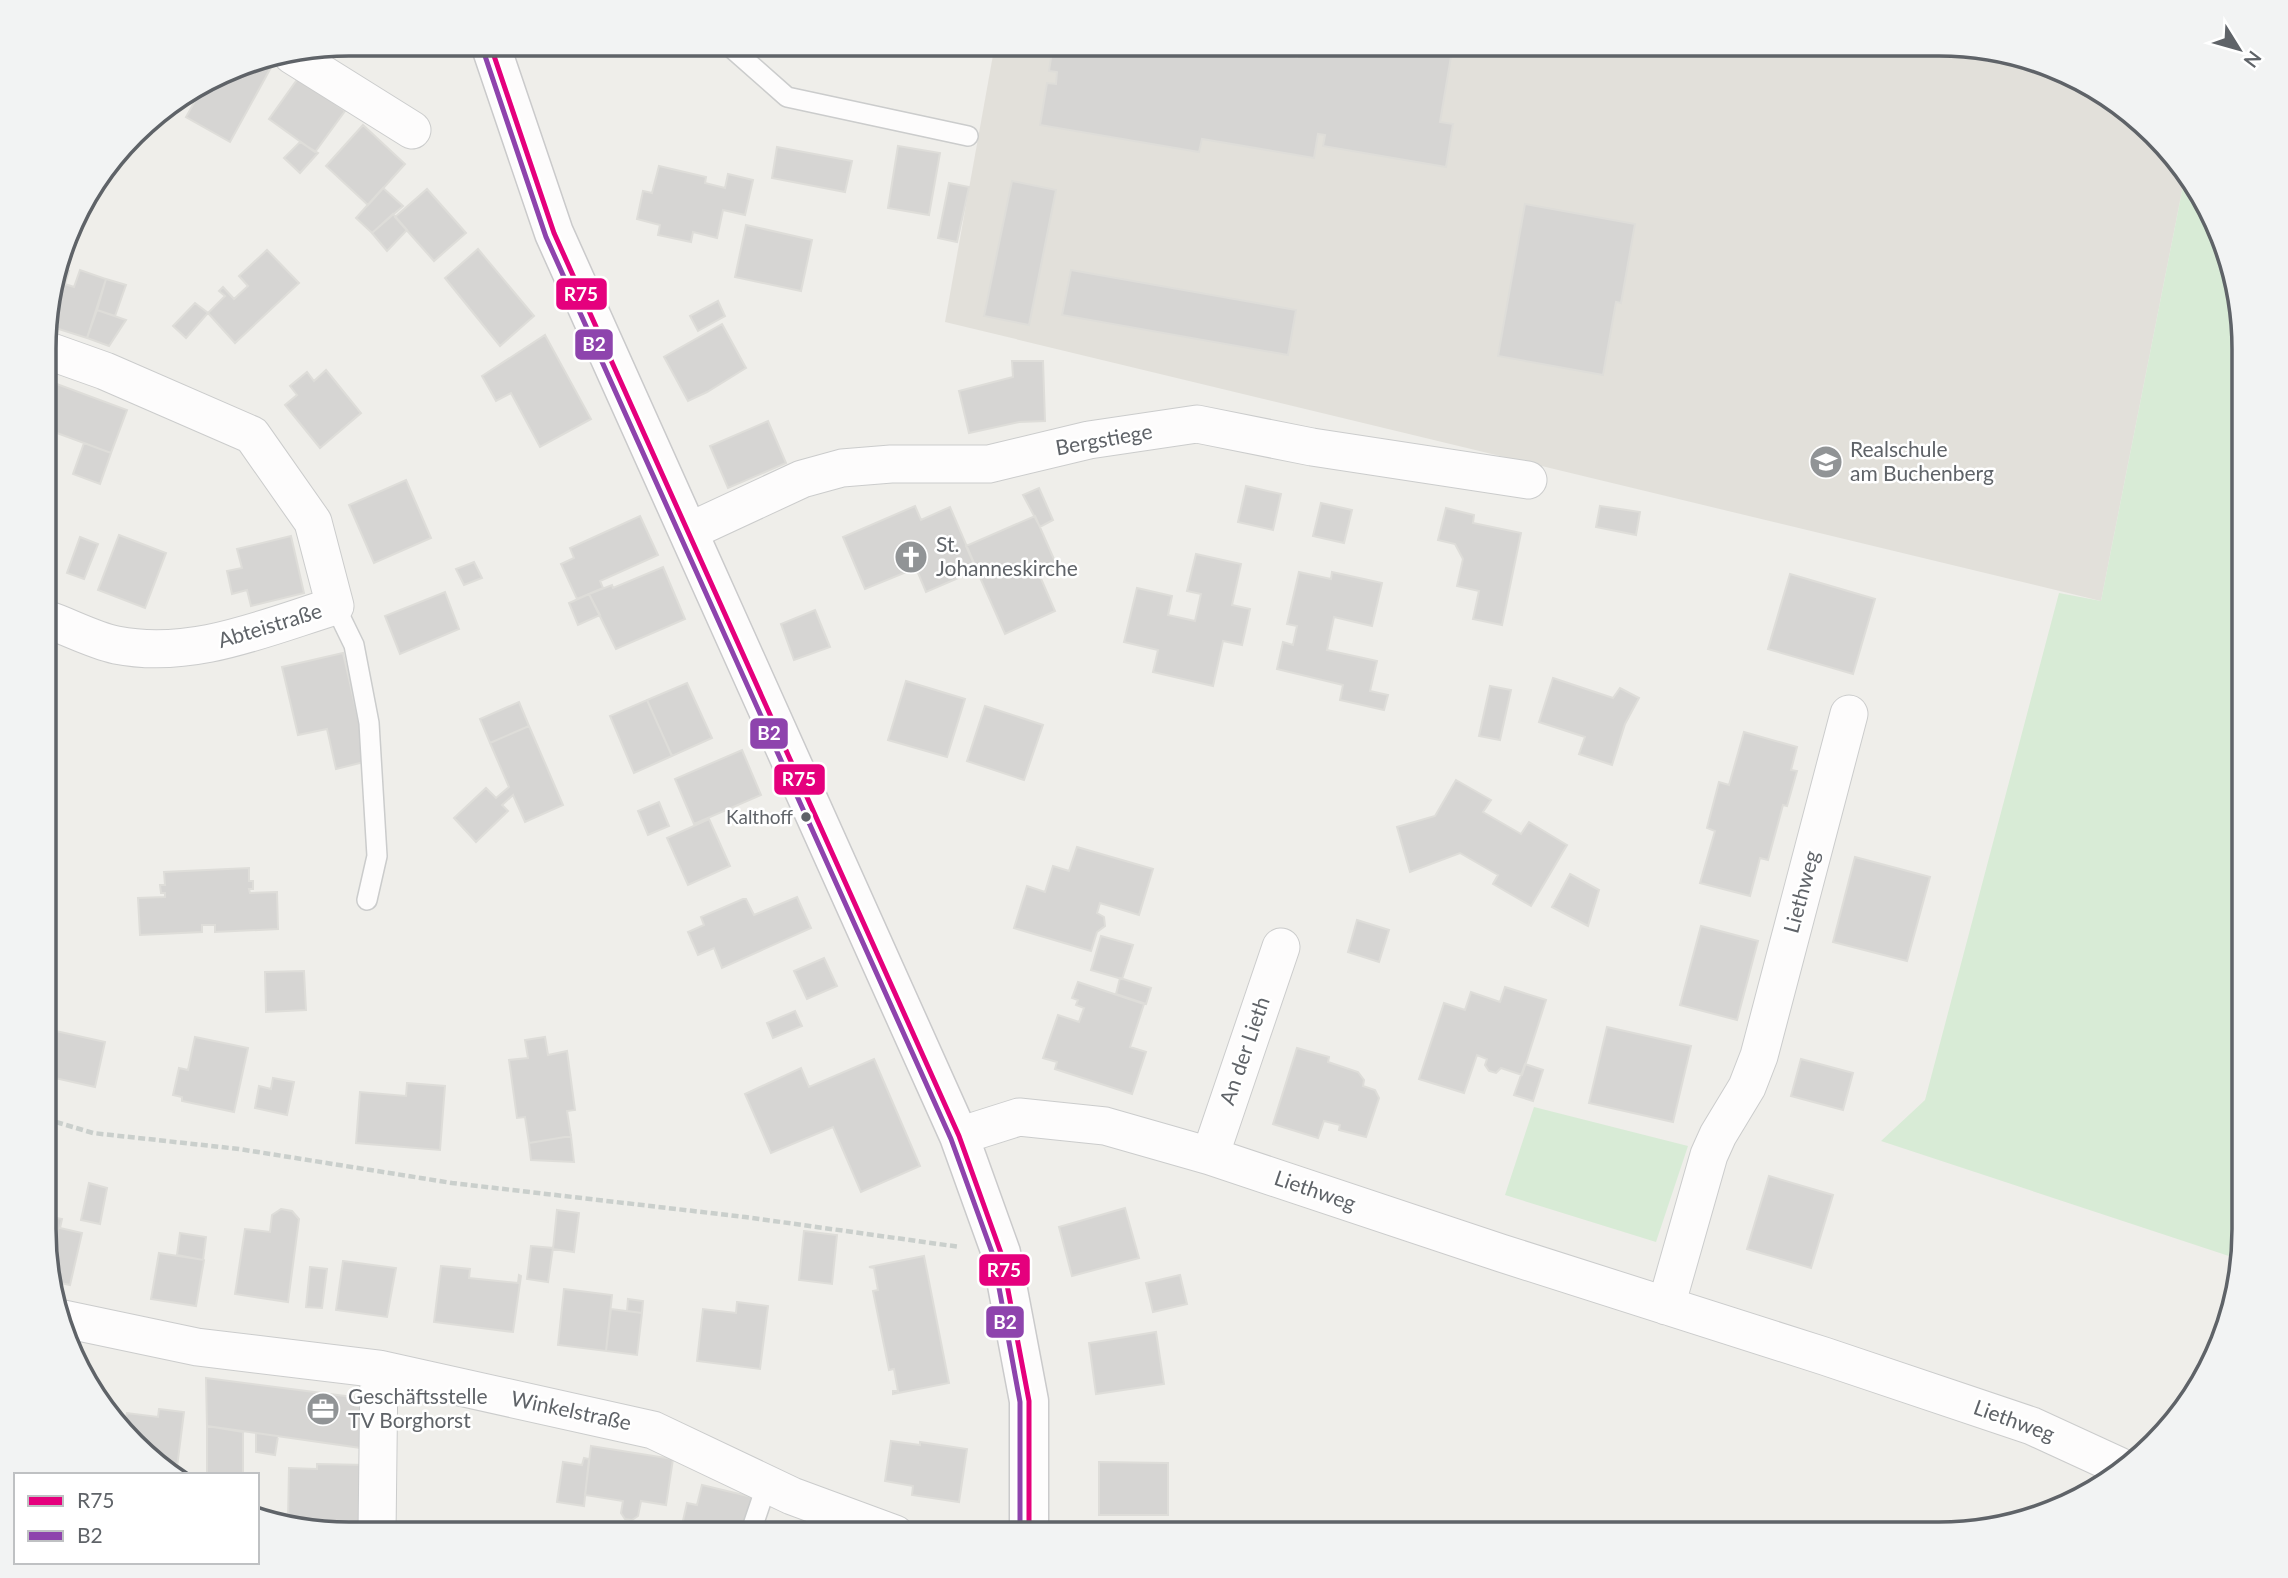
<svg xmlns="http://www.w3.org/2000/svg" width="2288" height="1578" font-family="Lato,sans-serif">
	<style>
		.education { fill: #e2e0da }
		.green { fill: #d8ebd6 }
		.building { fill: #d6d5d3; stroke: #deddd9; stroke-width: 2 }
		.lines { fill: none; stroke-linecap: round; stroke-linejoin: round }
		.lane-casing { stroke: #cbcccc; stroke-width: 22 }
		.street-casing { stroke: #cbcccc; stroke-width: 39 }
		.secondary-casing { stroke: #cacacb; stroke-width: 41 }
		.path { stroke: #cacfcc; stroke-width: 4.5; stroke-dasharray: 7 3.5; stroke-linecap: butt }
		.lane { stroke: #fdfcfc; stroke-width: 19 }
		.street { stroke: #fdfcfc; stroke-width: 37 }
		.secondary { stroke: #fdfcfc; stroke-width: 38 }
		.bus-1-casing { stroke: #fff; stroke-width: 10 }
		.bus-2-casing { stroke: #fff; stroke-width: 10 }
		.bus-1 { stroke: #e5007d; stroke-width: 5 }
		.bus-2 { stroke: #8e44ad; stroke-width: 5 }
		.bus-dot { fill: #5f6368; stroke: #fff; stroke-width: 2.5 }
		.labels { text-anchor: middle; stroke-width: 5; stroke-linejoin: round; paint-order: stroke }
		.bus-label { font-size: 19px; fill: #5f6368; stroke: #fff; text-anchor: end }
		.street-label { font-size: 21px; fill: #5f6368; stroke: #fff }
		.poi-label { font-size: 21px; fill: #5f6368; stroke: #fff; text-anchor: start }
		.rim { fill: none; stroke: #5f6368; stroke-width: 3.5 }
		.line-badge { stroke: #fff; stroke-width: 2.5 }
		.badge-label { font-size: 19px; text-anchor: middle; font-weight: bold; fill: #fff }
	</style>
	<rect width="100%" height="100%" fill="#efeeea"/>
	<!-- education -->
	<path class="education" d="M995,44H1958L2037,60L2124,107L2185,176L2101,601L945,322Z"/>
	<!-- green -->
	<path class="green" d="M2185,176L2204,197L2244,330V1248L2241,1260L1881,1141L1925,1100L2059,593L2101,601Z
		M1534,1107L1688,1146L1656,1242L1505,1195Z"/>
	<!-- building -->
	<path class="building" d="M1053,44H1140L1180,51L1182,44H1220L1297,57L1299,44L1346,50L1347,44H1467V47L1453,45L1440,122L1453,124L1446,167L1323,146L1325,135L1318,134L1314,158L1202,139L1199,152L1040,125L1047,83L1056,84L1057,72L1049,71Z
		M1770,44H1793V48Z
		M269,60L274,62L230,142L186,117L204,85L233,67Z
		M299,77L345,111L315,152L269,119Z
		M363,125L405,164L368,205L326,166Z
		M300,142L318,153L300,173L284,158Z
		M898,146L940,153L929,215L888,208Z
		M777,147L852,161L845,192L772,178Z
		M659,166L706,177L705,183L725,188L728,174L753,180L745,215L723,210L717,238L693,232L691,242L658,235L660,225L637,219L643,191L652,193Z
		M1012,181L1056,190L1029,325L984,316Z
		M949,183L969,187L957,242L938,238Z
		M383,188L403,206L372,233L356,218Z
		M427,189L466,233L434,261L395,217Z
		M1525,204L1635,224L1621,303L1616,302L1603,375L1498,356Z
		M393,214L407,230L387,251L372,233Z
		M746,225L812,240L801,291L735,277Z
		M478,249L534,316L500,346L445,278Z
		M267,250L299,283L235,343L208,313L225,296L219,291L223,287L234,299L248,286L239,276Z
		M59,268L69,271L65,284L74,287L80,270L106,279L87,338L46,325V310Z
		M1071,270L1296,310L1288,355L1062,315Z
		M106,279L126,285L115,316L97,310Z
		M718,301L725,316L698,331L690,316Z
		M195,303L208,313L186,338L173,326Z
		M97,310L126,320L109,346L87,338Z
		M722,324L746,368L707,392L688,401L664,357Z
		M545,335L591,419L540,447L511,393L496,401L482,376Z
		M1012,361H1043L1045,421L1019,422L969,433L959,391L1013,377Z
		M326,370L361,413L320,448L285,405L297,395L290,386L307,372L314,381Z
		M46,380L127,410L111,453L46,429Z
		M768,421L786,463L728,488L710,446Z
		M84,443L111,453L100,484L73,474Z
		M406,480L431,538L374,563L349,505Z
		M1246,486L1281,494L1273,530L1238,522Z
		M1039,488L1053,520L1040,527L1023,495Z
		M1321,503L1352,510L1344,543L1313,536Z
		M915,506L921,520L950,507L977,570L926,592L916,568L865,589L843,537Z
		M1600,506L1640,512L1636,535L1596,527Z
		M1446,508L1474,515L1473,523L1521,533L1502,625L1473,619L1479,591L1457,586L1463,559L1455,544L1438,540Z
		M640,516L658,555L600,581L603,588L577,599L561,564L574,558L570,548Z
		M1035,516L1057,566L1039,574L1055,611L1005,634L966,546Z
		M119,535L166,553L145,608L98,590Z
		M291,536L304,593L251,606L247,590L232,594L227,571L242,568L237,549Z
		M80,537L98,544L84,579L67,573Z
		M1196,554L1241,564L1232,605L1250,609L1242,645L1223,641L1213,686L1153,672L1158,650L1124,642L1137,588L1172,596L1168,615L1195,621L1201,594L1187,591Z
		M474,562L482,578L464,585L456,569Z
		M663,567L685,619L616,649L589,594L612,585L613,588Z
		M1299,572L1331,579L1332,572L1382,583L1372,626L1334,617L1327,650L1377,661L1370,691L1388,695L1384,710L1340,700L1343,685L1277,669L1283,642L1293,645L1297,626L1287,624Z
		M1790,574L1875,599L1853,674L1768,649Z
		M445,592L459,629L400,654L385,616Z
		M589,594L600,615L578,625L569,603Z
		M815,610L830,647L794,660L781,624Z
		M343,653L368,761L336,769L327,729L298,735L282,667Z
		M1553,678L1613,698L1620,688L1639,698L1625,724L1612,765L1579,754L1585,737L1539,722Z
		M906,681L965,699L947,757L888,740Z
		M687,683L712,738L672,756L647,700Z
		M1490,686L1511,690L1500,740L1479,736Z
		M647,700L672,756L634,773L610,716Z
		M519,702L529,726L490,743L480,719Z
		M985,706L1043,725L1024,780L967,761Z
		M529,726L563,805L525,822L513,795L502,805L508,811L476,842L454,818L486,788L496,798L509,787L490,743Z
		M1744,732L1797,747L1791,770L1797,771L1787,806L1783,805L1768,860L1760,858L1750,896L1700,883L1715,831L1707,828L1719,782L1729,785Z
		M742,750L761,795L694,824L675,779Z
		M1456,780L1491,800L1483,812L1521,834L1529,822L1567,845L1531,906L1493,884L1498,875L1460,853L1410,872L1397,827L1435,816Z
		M659,802L669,826L648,835L638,811Z
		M709,819L730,866L688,885L667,838Z
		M1077,847L1153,869L1139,915L1100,903L1097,913L1104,917L1105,926L1097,932L1091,951L1014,928L1027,886L1045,892L1053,866L1069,871Z
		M1855,857L1930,877L1907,961L1833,942Z
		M249,868V881H253V889H249L250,893L277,892L278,929L215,932V925H202V932L140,935L138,898L165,897V893H161L160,885H165L164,872Z
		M1570,874L1599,890L1588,926L1552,907Z
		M797,897L811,928L722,968L714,948L698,955L688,932L704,925L701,917L743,899H746L754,915Z
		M1357,920L1389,930L1379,962L1348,952Z
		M1701,926L1758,941L1737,1020L1680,1005Z
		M1101,936L1133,945L1122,979L1091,970Z
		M824,958L837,986L807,999L794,971Z
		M304,971L306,1010L266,1012L265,972Z
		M1120,978L1151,988L1146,1004L1116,994Z
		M1078,982L1144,1004L1130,1047L1146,1052L1132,1094L1055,1069L1057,1062L1043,1058L1058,1015L1079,1022L1084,1008L1076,1005L1078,1000L1072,998Z
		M1505,987L1546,1000L1522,1075L1501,1068L1496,1073L1489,1071L1485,1065L1487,1059L1477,1055L1464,1093L1419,1079L1444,1003L1465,1010L1471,992L1500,1002Z
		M795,1011L802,1026L773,1038L767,1023Z
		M1607,1027L1691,1046L1673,1122L1589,1103Z
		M47,1029L105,1042L95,1087L46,1076Z
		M195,1037L248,1048L234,1112L182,1101V1097L173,1095L179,1068L188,1070Z
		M545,1037L548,1055L567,1051L575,1110L567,1111L571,1136L529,1143L525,1117L517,1118L509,1060L528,1058L525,1040Z
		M1297,1048L1329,1057L1328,1062L1358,1072L1364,1080L1363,1086L1375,1090L1379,1098L1366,1137L1339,1130L1340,1125L1324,1121L1318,1138L1273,1124Z
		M874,1059L920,1166L861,1192L833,1127L771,1153L745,1094L801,1068L809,1087Z
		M1801,1059L1853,1073L1843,1110L1791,1096Z
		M1525,1064L1543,1070L1533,1101L1514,1095Z
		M273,1078L294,1082L287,1115L255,1108L259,1086L271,1089Z
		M407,1083L445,1086L440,1150L356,1143L360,1092L406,1096Z
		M571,1136L574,1162L531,1160L529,1143Z
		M1769,1176L1833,1195L1811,1268L1747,1249Z
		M89,1183L107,1188L100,1224L81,1220Z
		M1125,1208L1139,1258L1072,1276L1059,1227Z
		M281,1209L292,1211L299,1219L288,1302L235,1294L245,1229L270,1232L272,1215Z
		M557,1210L579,1213L574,1252L553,1249Z
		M46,1216L62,1219L60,1228L82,1233L70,1285L51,1281L46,1268Z
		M804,1231L837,1235L832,1284L799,1280Z
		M180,1233L206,1237L203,1260L177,1255Z
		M531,1246L553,1248L548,1282L527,1279Z
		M159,1253L204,1260L196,1306L151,1299Z
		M924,1256L949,1383L893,1394V1391H898L894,1369L889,1370L873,1291L878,1290L874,1268L869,1267Z
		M343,1261L396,1268L387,1317L336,1310Z
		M441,1266L470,1269L469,1278L518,1283L519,1275L521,1276L513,1332L434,1322Z
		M310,1267L327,1269L322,1308L306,1307Z
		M1180,1275L1187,1304L1153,1312L1146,1283Z
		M564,1289L612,1295L606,1351L558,1345Z
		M628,1299L643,1301L642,1313L627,1311Z
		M737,1302L768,1306L760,1369L697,1361L703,1309L736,1313Z
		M611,1309L642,1313L637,1355L606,1351Z
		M1156,1332L1164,1384L1096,1394L1089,1343Z
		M206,1378L368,1399V1449L207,1426Z
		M159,1409L184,1412L176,1475L164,1471L115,1416L126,1418L127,1413L158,1417Z
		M207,1426L243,1432V1475H207Z
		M256,1433L278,1436L275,1455L256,1452Z
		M891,1441L920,1445V1442L967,1449L959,1502L912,1495L913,1486L885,1481Z
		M591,1446L673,1459L666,1505L641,1501L638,1516L632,1520L625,1519L621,1513L623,1501L585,1495Z
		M584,1458L589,1459L584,1506L557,1502L563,1462L582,1465Z
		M1099,1462L1168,1463V1515H1099Z
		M317,1464L367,1465V1523L288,1521L289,1468L317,1469Z
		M702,1485L752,1497L743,1534H680L687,1503L697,1505Z"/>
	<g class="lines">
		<defs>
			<path id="lane" d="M727,44L787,97L968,136
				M335,606L354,645L369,723L377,856L367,900
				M750,1534L767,1484"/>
			<path id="street" d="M292,55L412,130
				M46,350L105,371L252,435L313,522L335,606C264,628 192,660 116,645C93,640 69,627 46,619
				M690,531L802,479L842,468L891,464H989L1089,440L1197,424L1312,447L1528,480
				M959,1136L1019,1117L1105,1126L1210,1156L1501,1253L1824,1356L2032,1426L2119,1466
				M1210,1156L1281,947
				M1666,1306L1709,1155L1718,1135L1747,1087L1759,1056L1849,714
				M64,1319L197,1347L379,1369L653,1430L792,1496L895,1534
				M377,1534L379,1369"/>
			<path id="secondary" d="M490,44L554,233L959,1136L1001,1253L1029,1401V1534"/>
		</defs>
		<!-- lane casing -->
		<use href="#lane" class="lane-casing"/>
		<!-- street casing -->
		<use href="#street" class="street-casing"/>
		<!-- secondary casing -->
		<use href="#secondary" class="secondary-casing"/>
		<!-- path -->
		<path class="path" d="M46,1119L93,1133L239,1149L452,1183L745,1217L960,1247"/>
		<!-- lane -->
		<use href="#lane" class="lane"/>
		<!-- street -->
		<use href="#street" class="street"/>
		<!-- secondary -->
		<use href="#secondary" class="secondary"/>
		<defs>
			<path id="bus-1" d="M490,44L554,233L959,1136L1001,1253L1029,1401V1534"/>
			<path id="bus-2" d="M482,47L546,237L951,1139L993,1255L1020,1402V1534"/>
		</defs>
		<!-- bus-1 casing -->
		<use href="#bus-1" class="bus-1-casing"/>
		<!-- bus-2 casing -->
		<use href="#bus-2" class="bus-2-casing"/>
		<!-- bus-1 -->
		<use href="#bus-1" class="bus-1"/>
		<!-- bus-2 -->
		<use href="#bus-2" class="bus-2"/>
	</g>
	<!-- icons -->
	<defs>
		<symbol id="school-disc" viewBox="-11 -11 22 22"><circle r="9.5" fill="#919496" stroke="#fff"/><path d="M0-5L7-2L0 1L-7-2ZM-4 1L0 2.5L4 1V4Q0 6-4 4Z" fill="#fff"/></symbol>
		<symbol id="church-disc" viewBox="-11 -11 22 22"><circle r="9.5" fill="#919496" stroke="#fff"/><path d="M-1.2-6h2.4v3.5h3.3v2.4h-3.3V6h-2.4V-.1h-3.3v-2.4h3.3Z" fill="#fff"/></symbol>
		<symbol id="office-disc" viewBox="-11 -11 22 22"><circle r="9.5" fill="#919496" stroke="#fff"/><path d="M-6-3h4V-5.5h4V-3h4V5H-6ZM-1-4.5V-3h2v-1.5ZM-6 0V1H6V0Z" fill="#fff"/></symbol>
	</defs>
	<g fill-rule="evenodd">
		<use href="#school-disc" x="1807" y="443" width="38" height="38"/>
		<use href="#church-disc" x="892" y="538" width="38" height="38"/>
		<use href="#office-disc" x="304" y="1390" width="38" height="38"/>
	</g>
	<!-- markers -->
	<circle class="bus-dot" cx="806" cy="817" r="6"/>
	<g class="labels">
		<!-- bus labels -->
		<g class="bus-label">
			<text x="793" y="824">Kalthoff</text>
		</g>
		<!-- street labels -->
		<g class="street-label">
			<text transform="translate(1104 440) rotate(-10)" y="7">Bergstiege</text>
			<text transform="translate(270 626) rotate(-17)" y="7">Abteistraße</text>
			<text transform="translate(1802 892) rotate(-75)" y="7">Liethweg</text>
			<text transform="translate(1245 1051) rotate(-71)" y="7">An der Lieth</text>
			<text transform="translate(1315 1191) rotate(19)" y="7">Liethweg</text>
			<text transform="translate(571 1411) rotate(12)" y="7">Winkelstraße</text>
			<text transform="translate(2014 1421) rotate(20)" y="7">Liethweg</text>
		</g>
		<!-- poi labels -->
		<g class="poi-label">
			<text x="1850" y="457">Realschule<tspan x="1850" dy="24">am Buchenberg</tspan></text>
			<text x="936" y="552">St.<tspan x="936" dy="24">Johanneskirche</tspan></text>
			<text x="348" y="1404">Geschäftsstelle<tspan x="348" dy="24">TV Borghorst</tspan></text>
		</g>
	</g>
	<!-- crop -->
	<path d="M0 0H2288V1578H0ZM349 56H1939A293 293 0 0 1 2232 349V1229A293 293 0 0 1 1939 1522H349A293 293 0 0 1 56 1229V349A293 293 0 0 1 349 56Z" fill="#f2f3f3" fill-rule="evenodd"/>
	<path class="rim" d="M349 56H1939A293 293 0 0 1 2232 349V1229A293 293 0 0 1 1939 1522H349A293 293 0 0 1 56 1229V349A293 293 0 0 1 349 56Z"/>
	<g class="line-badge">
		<rect x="555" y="277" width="53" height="34" rx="7" fill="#e5007d"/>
		<rect x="574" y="328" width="40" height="33" rx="7" fill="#8e44ad"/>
		<rect x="749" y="717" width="40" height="33" rx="7" fill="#8e44ad"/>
		<rect x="773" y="763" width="53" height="33" rx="7" fill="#e5007d"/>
		<rect x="978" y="1253" width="53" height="34" rx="7" fill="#e5007d"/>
		<rect x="985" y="1305" width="40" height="34" rx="7" fill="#8e44ad"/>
	</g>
	<g class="badge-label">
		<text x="581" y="301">R75</text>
		<text x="594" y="351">B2</text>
		<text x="769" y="740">B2</text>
		<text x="799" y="786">R75</text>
		<text x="1004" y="1277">R75</text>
		<text x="1005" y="1329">B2</text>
	</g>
	<!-- legend -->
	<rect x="14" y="1473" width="245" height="91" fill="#ffffff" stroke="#bfc1c3" stroke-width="2"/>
	<rect x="28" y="1496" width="35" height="10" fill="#e5007d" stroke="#bfc1c3" stroke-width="2"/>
	<text x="77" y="1508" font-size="21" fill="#5f6368">R75</text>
	<rect x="28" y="1531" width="35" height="10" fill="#8e44ad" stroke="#bfc1c3" stroke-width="2"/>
	<text x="77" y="1543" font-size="21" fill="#5f6368">B2</text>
	<!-- north arrow -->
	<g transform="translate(2239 49) rotate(127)" stroke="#ffffff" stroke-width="5" paint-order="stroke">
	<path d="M0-5L12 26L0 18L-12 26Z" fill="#5f6368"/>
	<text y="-10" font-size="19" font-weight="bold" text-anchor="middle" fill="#5f6368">N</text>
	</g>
</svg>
